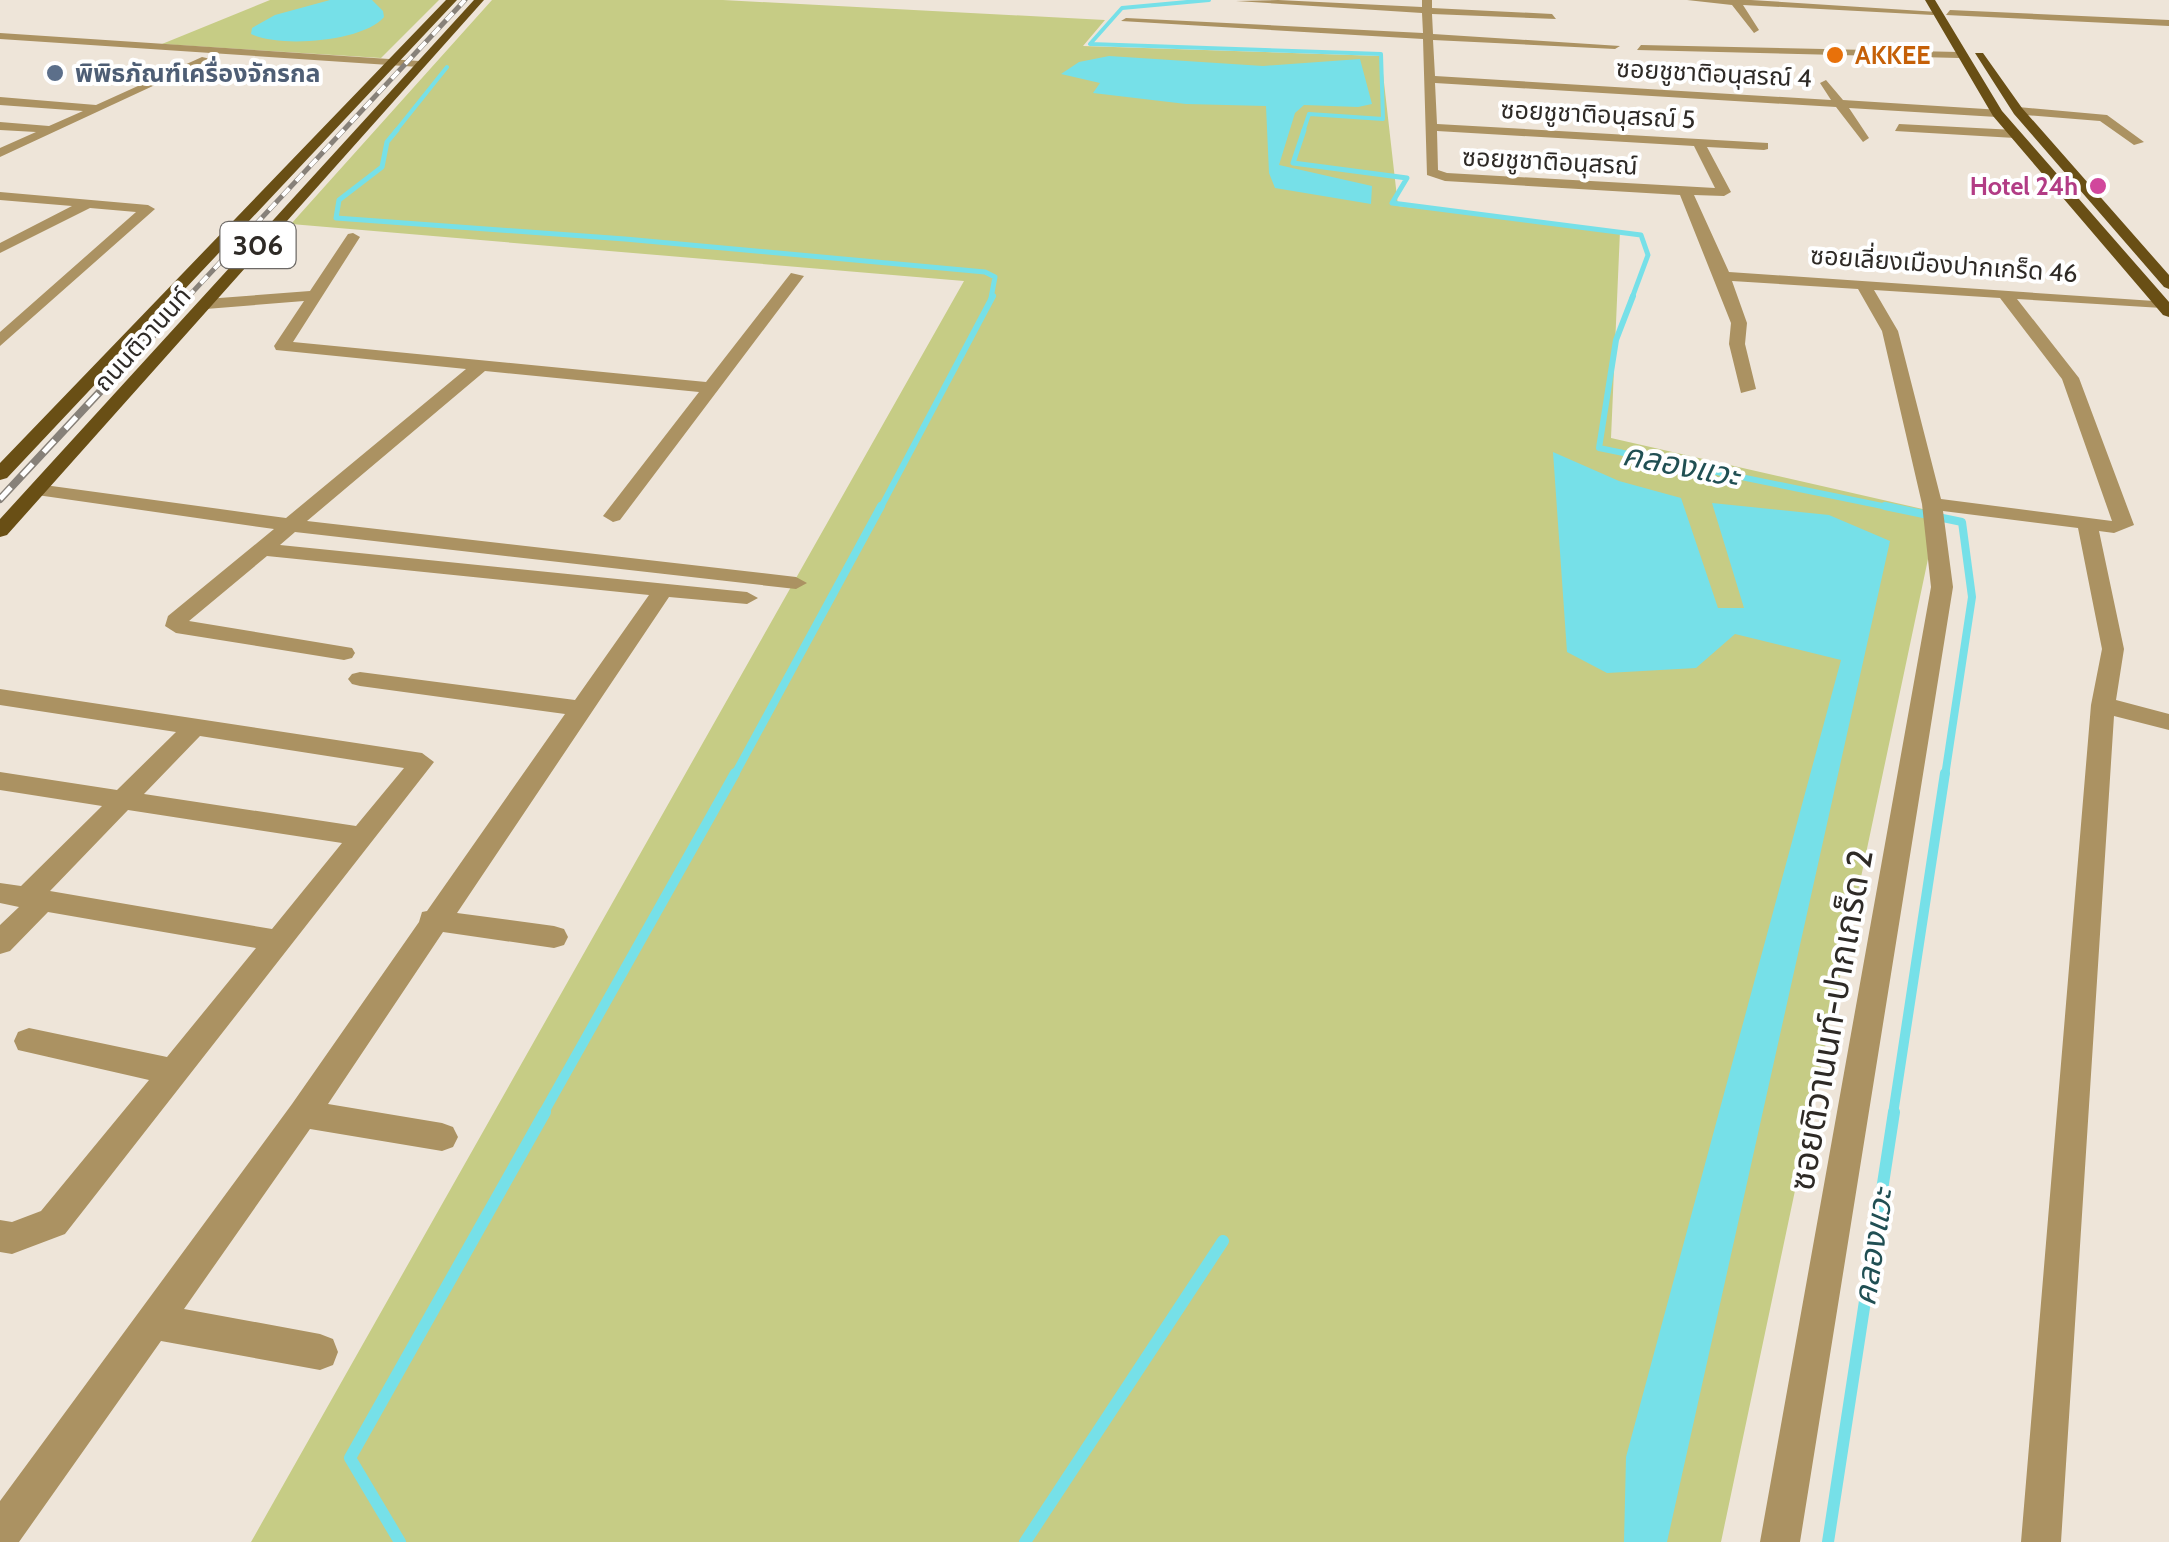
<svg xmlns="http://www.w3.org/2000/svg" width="2169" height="1542" font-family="Cabin,'Noto Sans Thai',sans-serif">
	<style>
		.green { fill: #c6cc85 }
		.water { fill: #76e0e8 }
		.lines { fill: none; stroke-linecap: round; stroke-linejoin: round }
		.stream-far5 { stroke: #76e0e8; stroke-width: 4 }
		.stream-far4 { stroke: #76e0e8; stroke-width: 5 }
		.stream-far3 { stroke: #76e0e8; stroke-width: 6 }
		.stream-far2 { stroke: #76e0e8; stroke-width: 8 }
		.stream-far1 { stroke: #76e0e8; stroke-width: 10 }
		.stream { stroke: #76e0e8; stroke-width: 12 }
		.minor { fill: #ab9262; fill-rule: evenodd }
		.major { fill: #694f15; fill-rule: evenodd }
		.rail-far1-casing { stroke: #878179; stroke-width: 5 }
		.rail-casing { stroke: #878179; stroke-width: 8 }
		.rail-far1 { stroke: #fff; stroke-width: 4; stroke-dasharray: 10; stroke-linecap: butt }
		.rail { stroke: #fff; stroke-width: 5; stroke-dasharray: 16; stroke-linecap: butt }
		.food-dot { fill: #e8710a; stroke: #fff; stroke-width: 4 }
		.service-dot { fill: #5c6f8a; stroke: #fff; stroke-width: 4 }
		.hotel-dot { fill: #d1479c; stroke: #fff; stroke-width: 4 }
		.labels { text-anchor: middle; stroke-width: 8; stroke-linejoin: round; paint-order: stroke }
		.far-food-label { font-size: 25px; font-weight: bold; fill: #c56008; stroke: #fff; text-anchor: start }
		.far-service-label { font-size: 25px; font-weight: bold; fill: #4e5e75; stroke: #fff; text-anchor: start }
		.far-street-label { font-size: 25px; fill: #2e2a26; stroke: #fff }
		.far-hotel-label { font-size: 25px; font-weight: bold; fill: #b23c85; stroke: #fff; text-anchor: end }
		.shield { fill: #fff; stroke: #6d6a67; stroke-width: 2.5 }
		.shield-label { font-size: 28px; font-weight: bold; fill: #2e2a26 }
		.water-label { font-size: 32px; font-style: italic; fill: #204f53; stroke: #fff }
		.near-street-label { font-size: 35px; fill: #2e2a26; stroke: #fff }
	</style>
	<rect width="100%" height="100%" fill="#eee5d9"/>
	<!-- green -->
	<path class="green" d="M270,0H439L381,58L162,44Z
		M492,0H723L1105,20L1083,46L1381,56L1398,206L1620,231L1611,438L1927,510L1928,559L1721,1542H251L964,281L291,224Z"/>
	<!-- water -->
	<path class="water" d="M330,0H372L383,11L384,17C363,42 279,48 251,34L252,28L275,15Z
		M1109,56L1263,66L1360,59L1372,104L1358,107L1304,105L1295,113L1279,165L1372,186L1371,204L1275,188L1269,173L1266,106L1186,104L1093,93L1100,83L1061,74L1079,62Z
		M1553,452L1619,481L1681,498L1718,608H1744L1712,503L1829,515L1890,541L1667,1542H1624L1626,1457L1841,660L1735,634L1696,668L1607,673L1567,652Z"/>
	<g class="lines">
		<!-- stream-far5 -->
		<path class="stream-far5" d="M1209,0L1122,8L1090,44L1381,54L1383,119L1309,114L1303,132
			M395,132L447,67"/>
		<!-- stream-far4 -->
		<path class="stream-far4" d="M397,130L387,142L382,167L339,200L336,218L625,239L985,272L995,277L991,298
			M1304,130L1293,163L1407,178L1392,203L1641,235L1648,255L1632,298"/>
		<!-- stream-far3 -->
		<path class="stream-far3" d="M1633,296L1616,340L1599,448L1897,509
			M880,509L993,296"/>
		<!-- stream-far2 -->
		<path class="stream-far2" d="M1885,506L1962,522L1972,597L1945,776
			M734,776L881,506"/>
		<!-- stream-far1 -->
		<path class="stream-far1" d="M543,1114L735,773
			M1893,1114L1945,773"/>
		<!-- stream -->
		<path class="stream" d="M400,1542L350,1458L545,1112
			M1025,1542L1223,1241
			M1828,1542L1894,1112"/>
		<!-- minor -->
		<path class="minor" d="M1278,0L1422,7V0H1432V8L1552,14L1556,19L1432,14L1433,34L1620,46L1615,49L1433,40L1435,76L1831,100L1820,83L1826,80L1843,100L2001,110L1997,117L1849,108L1869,138L1863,142L1836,107L1435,83L1437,124L1768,143V149L1764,150L1707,147L1731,192L1724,196L1694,195L1729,272L2169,302L2162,308L2017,299L2079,378L2134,525L2114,533L2099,531L2124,649L2116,700L2169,714V730L2114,716L2061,1542H2021L2091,705L2102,649L2078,528L1943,511L1953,587L1800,1542H1760L1931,587L1922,504L1882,331L1858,289L1732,281L1747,323L1745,344L1756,389L1741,393L1729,344L1731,323L1680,195L1445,181L1427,175L1423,39L1121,21L1126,18L1423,33L1422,13L1236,1ZM1437,131L1694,146L1715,188L1447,173L1438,170ZM1874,290L2000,298L2062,379L2112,521L1941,499L1898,331Z
			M1687,0H1751L1938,12L1933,15L1743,5L1759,30L1754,33L1732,5Z
			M1950,10L2169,20V26L1946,15Z
			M0,33L419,61L424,64L419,67L0,39Z
			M1641,45L1959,52L1964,55L1959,58L1637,50Z
			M202,57L211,59L0,157V148L36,132L0,130V122L49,126L83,111L0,105V97L96,105Z
			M2018,107L2107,115L2144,142L2134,145L2100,121L2014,114Z
			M1899,124L2015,130L2021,134L2015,138L1895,131Z
			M0,192L148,205L155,209L0,346V332L136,212L90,208L0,253V243L72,206L0,200Z
			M353,233L360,237L293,342L706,382L791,273L804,276L620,520L613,522L603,516L699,392L485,371L307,521L796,577L807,583L796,589L295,532L280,545L747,592L758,598L747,604L669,597L457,913L554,926L564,929L568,937L564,945L554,948L443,932L328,1104L442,1123L453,1127L458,1137L453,1147L442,1151L310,1129L184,1309L320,1334L333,1339L338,1352L333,1365L320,1370L161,1341L19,1542H0V1501L292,1104L419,922L422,912L427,911L565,714L360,686L352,684L348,679L352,674L360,672L575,700L649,595L267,556L189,621L352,648L355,653L352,658L344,660L176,633L165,626L168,616L274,529L30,494L27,490L37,484L286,518L466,369L276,350L274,346L304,301L206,309L198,304L206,299L310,291L348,234Z
			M0,689L422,753L434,762L65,1234L12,1254L0,1252V1220L12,1222L41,1211L149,1080L18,1050L14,1041L18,1032L29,1028L167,1057L256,948L48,912L10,951L0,954V925L19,907L0,903V883L21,886L102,806L0,790V772L117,790L176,732L0,705ZM200,736L404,768L356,826L144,794ZM128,810L342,843L272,929L50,891Z"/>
		<!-- major -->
		<path class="major" d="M446,0H457L7,478L0,480V463Z
			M474,0H484L7,535L0,537V519Z
			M1925,0H1935L2002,111L2169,302V317L2163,315L1993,116Z
			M1975,53H1983L2022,108L2169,275V289L2164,287L2014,114Z"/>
		<defs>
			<path id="rail-far1" d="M187,298L465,0"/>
			<path id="rail" d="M0,499L189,296"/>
		</defs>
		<!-- rail-far1 casing -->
		<use href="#rail-far1" class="rail-far1-casing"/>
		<!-- rail casing -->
		<use href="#rail" class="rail-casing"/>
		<!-- rail-far1 -->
		<use href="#rail-far1" class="rail-far1"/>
		<!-- rail -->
		<use href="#rail" class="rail"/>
	</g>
	<!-- markers -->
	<circle class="food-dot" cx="1835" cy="55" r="10"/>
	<circle class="service-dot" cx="55" cy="73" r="10"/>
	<circle class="hotel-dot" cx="2098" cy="186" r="10"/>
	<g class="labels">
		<!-- far-food labels -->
		<g class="far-food-label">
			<text x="1855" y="64">AKKEE</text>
		</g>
		<!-- far-service labels -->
		<g class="far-service-label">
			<text x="75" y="82">พิพิธภัณฑ์เครื่องจักรกล</text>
		</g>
		<!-- far-street labels -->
		<g class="far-street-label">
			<text transform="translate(1714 73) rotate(3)" y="9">ซอยชูชาติอนุสรณ์ 4</text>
			<text transform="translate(1598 114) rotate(3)" y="9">ซอยชูชาติอนุสรณ์ 5</text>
			<text transform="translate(1550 161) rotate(3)" y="9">ซอยชูชาติอนุสรณ์</text>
			<text transform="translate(1944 264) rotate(4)" y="9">ซอยเลี่ยงเมืองปากเกร็ด 46</text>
			<text transform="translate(142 339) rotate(-48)" y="9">ถนนติวานนท์</text>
		</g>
		<!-- far-hotel labels -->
		<g class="far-hotel-label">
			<text x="2078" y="195">Hotel 24h</text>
		</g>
		<!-- shield labels -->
		<rect class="shield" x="220.5" y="222" width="75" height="46" rx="8"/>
		<g class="shield-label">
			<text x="258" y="255">306</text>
		</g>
		<!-- water labels -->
		<g class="water-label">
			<text transform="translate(1681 465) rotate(11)" y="11">คลองแวะ</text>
			<text transform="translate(1873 1247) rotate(-81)" y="11">คลองแวะ</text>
		</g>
		<!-- near-street labels -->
		<g class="near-street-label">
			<text transform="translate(1831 1020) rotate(-80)" y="12">ซอยติวานนท์-ปากเกร็ด 2</text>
		</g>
	</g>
</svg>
